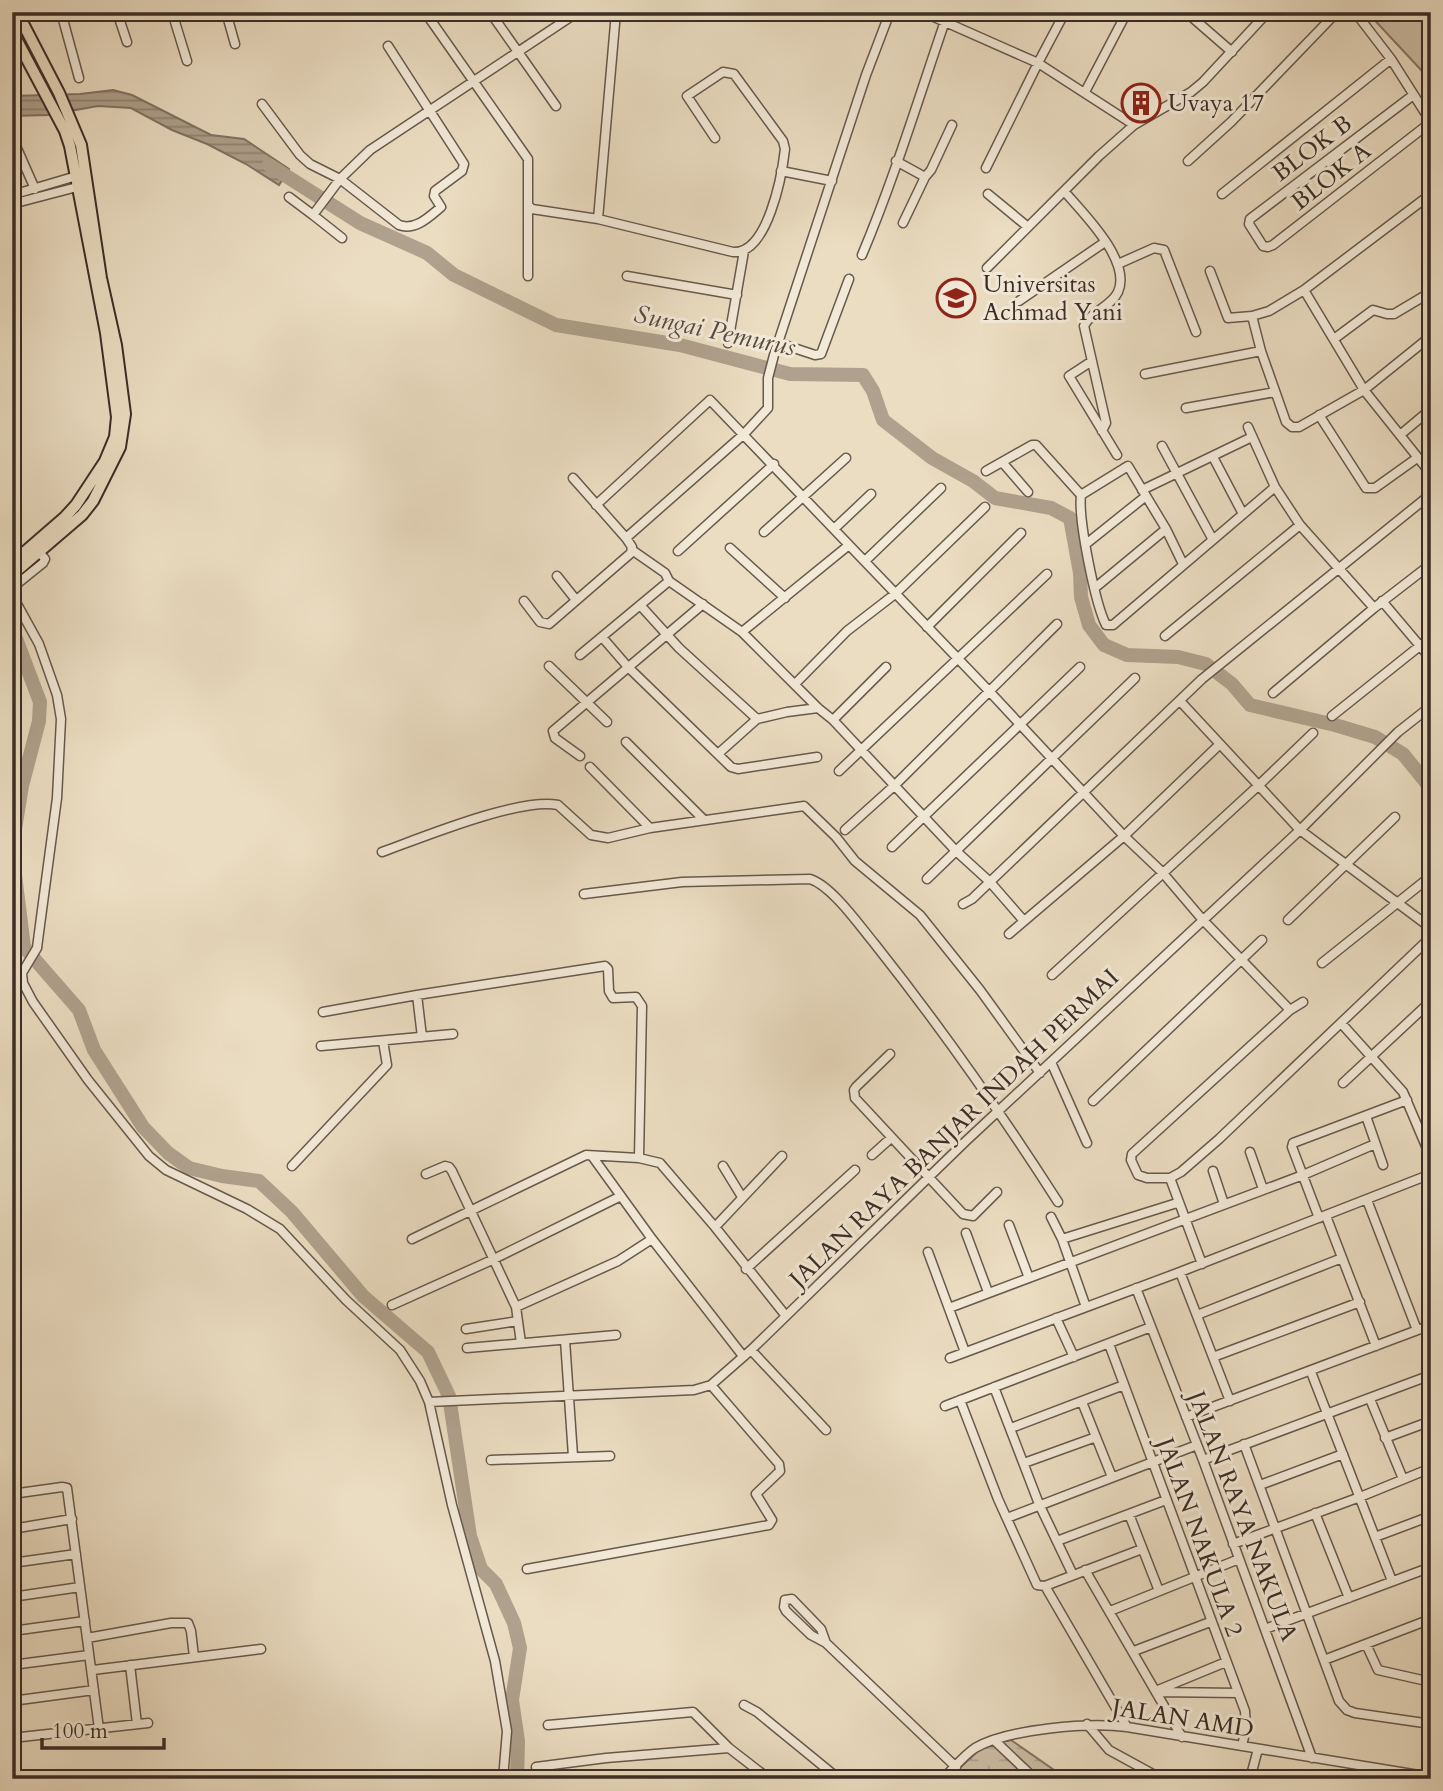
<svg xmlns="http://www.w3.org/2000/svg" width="1443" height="1791" font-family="Cardo,serif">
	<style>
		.wetland { fill: url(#wetland-marsh); stroke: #847666; stroke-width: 2 }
		.pitch { fill: #cdbfa7; stroke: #847666; stroke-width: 2 }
		.water { fill: url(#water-rules); stroke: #817364; stroke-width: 2 }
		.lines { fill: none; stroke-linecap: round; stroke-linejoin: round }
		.river { stroke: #afa18d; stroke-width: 14 }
		.minor-casing { stroke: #67594d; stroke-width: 11 }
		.major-casing { stroke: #3b2d26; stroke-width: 14 }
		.minor { stroke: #f2e9d7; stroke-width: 8 }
		.major { stroke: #ebddc2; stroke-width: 10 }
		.labels { text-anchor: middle; stroke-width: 6; stroke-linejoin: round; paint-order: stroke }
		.poi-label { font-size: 24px; fill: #3b2d26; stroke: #f2e9d7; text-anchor: start }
		.street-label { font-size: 24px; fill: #3b2d26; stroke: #f2e9d7 }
		.water-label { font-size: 26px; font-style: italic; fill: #584a40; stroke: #f2e9d7 }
	</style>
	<defs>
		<pattern id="wetland-marsh" width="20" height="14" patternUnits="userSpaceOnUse" patternTransform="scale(1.75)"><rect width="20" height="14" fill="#cdbfa7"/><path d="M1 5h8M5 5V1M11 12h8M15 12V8" fill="none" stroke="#b1a490"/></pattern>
		<pattern id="water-rules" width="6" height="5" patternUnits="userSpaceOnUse" patternTransform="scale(1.75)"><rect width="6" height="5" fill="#afa18d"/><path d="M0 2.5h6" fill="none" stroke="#908473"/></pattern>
	</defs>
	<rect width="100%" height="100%" fill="#ebddc2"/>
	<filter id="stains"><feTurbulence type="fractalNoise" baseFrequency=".00286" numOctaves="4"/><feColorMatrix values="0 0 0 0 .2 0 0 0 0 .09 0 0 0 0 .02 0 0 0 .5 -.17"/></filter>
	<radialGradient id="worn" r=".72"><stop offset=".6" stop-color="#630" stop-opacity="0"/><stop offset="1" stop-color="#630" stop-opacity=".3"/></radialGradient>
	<!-- wetland -->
	<path class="wetland" d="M1011,1740L1067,1779H948L982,1747Z"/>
	<!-- pitch -->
	<path class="pitch" d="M1367,12H1431V62L1421,70Z"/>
	<!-- water -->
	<path class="water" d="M113,90L132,95L211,135L244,139L289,169L279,185L246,164L207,144L172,130L131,108L98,106L48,115L12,116V96L80,94Z"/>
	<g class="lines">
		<!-- river -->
		<path class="river" d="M269,165L360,223L427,253L454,275L556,325L680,345L790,374L863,375L873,391L883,420L932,458L973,481L995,498L1051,508L1070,518L1080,573L1081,597L1089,625L1104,645L1127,655L1178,657L1206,664L1232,684L1250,705L1335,725L1375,737L1403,754L1425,781L1431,791
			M12,628L40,702L39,721L22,786L12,848
			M12,851L24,947L79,1010L94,1050L143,1127L168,1153L189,1168L222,1176L259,1181L292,1212L363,1296L428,1352L449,1396L470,1536L481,1569L496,1584L514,1623L520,1648L512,1700L518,1741L517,1779"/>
		<defs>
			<path id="minor" d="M61,12L79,78
				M117,12L127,42
				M172,12L187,61
				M226,12L235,44
				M425,12L528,159V276
				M490,12L556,106
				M918,12L934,17L1038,63L986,168
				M1065,12L1038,63L1134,125
				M1186,12L1232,52
				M1355,12L1391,59L1431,122L1273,245L1268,247L1263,246L1249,224L1250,219L1412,96
				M1085,92L1127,12
				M262,104L300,155L310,164L340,179L370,150L578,12
				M12,137L35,189
				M896,161L925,177L903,223
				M1188,161L1231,122L1337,12
				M781,171L832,181
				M925,177L931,170L952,125
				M1064,191C1083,213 1132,261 1118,292C1111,307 1091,311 1084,326L1106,423L1102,431
				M988,194L1028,227
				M1222,194L1391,59
				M12,195L80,175
				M289,197L313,215L340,179L399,225C415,231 429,217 441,207L434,196L435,191L462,171L464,164L388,46
				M12,204L77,187
				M529,206L532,209L598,219L733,252C768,254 782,175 785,149L783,141L734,74L723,72L687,96L715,138
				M313,215L342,238
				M598,219L616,12
				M862,255C894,179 918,100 945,21
				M1118,264L1154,248L1164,250L1196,332
				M987,268L1099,156L1134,125L1191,92L1203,82L1268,12
				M1210,271L1228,318L1252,316
				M627,276L737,295
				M1304,290L1364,390L1431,474
				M1019,301L1105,242
				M1334,339L1373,310L1387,314H1394L1431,292
				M728,343L744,251
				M779,343L815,355L821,354L849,279
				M1261,351L1252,316L1269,311L1304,290L1431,194
				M1092,361L1069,376L1117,455
				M1145,374L1261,351L1286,422L1292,427H1299L1364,390L1431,336
				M1186,408L1275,392
				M1319,415L1366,488H1375L1417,458
				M1248,427L1275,487L1300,525L1374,608
				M1400,435L1431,409
				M1162,446L1213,540
				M1213,457L1243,514
				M1002,462L1028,492
				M986,471L1032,445H1036L1081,495
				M1142,490L1252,437
				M596,505L710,400L989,691L1124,836L1162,872L1202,919L1290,1010
				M834,529L871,494
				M764,532L846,458
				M626,538L744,434L768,408V378L774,355L866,75L890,12
				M1086,544L1146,496
				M730,548L785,598
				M632,550L665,573L669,581L742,632L818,708L833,720L956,851L990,882L1024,921
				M678,551L774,464
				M865,561L941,488
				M1183,564L1166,529L1128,466L1081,495C1078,519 1095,603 1106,625H1113L1275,487
				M557,576L576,600
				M1096,587L1166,529
				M12,588L43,563L45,559L36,548
				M12,595L39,644L57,695L61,719L57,798L40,925L37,948L22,973L23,983L33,1002L88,1080L149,1156L166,1170L247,1209L280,1229L346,1300L400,1350L420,1381L429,1402L452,1505L495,1661L507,1731L503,1779
				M524,601L540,622L549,624L631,553L632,547L626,538L573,478
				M1382,601L1431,659
				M640,605L679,648L757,719
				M927,627L1021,533
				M742,632L849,545
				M1165,636L1300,525
				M602,637L628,667L731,767L738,769L817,757
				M580,655L669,581
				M549,666L607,722
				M795,684L847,631L895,594L985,507
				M1273,693L1374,608L1431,564
				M1180,701L1300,830L1431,928
				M1332,716L1431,637
				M833,720L886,667
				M626,742L704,820
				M719,753L757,719L787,712L818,708
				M580,756L555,738L553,731L703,604
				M590,767L650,828
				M839,771L1047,574
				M845,830L895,785L1057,624
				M892,847L1080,667
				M382,852C421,838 520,797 558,805L591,835L608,838L650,828L804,806L836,837L855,861L920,915L980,990L1040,1073
				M927,879L1135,678
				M584,894L682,882L810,879C832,886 859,925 874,943C940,1026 1001,1113 1058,1202
				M963,904L972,899L1202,679L1431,494
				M1288,920L1395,817
				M1009,934L1124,836L1220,744
				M1322,963L1431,876
				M1052,975L1259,785L1313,733
				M417,995L422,1037
				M1303,1002L1290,1010L1132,1154L1131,1160L1138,1175L1147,1178H1170L1181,1172L1219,1139L1431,937
				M323,1012L417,995L605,966L608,969L609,991L613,998L636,997L642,1006L639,1158
				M1341,1023L1403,1092L1431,1158
				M321,1046L453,1034
				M890,1054L856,1087L854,1090L855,1098L963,1214L973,1216L997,1192
				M1051,1062L1087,1143
				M1343,1083L1431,1001
				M1093,1101L1262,940
				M1366,1116L1383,1165
				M1250,1152L1263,1189
				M872,1155L891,1138
				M592,1156L652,1239L743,1356
				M782,1156L715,1227L786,1316
				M292,1166L387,1065L383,1041
				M723,1166L742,1197
				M1213,1171L1224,1204
				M426,1174L445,1166L449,1167L452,1171L516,1307L521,1343
				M1170,1178L1202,1264
				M1367,1200L1417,1330
				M1326,1216L1376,1346
				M1051,1217L1062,1239L1086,1307
				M1319,1218L1292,1147L1293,1143L1407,1100
				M1009,1225L1029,1278
				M966,1233L988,1292
				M412,1239L586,1155L639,1158L660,1163L715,1227
				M1062,1239L1177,1203
				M928,1252L965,1352
				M746,1269L855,1170
				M1180,1272L1230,1401
				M1136,1288L1203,1460L1312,1758
				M392,1305L492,1260L621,1196
				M516,1307L618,1261L652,1239
				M949,1308L1303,1175L1375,1144
				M1197,1315L1342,1258
				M1056,1318L1074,1357
				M466,1329L518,1321
				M565,1340L573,1456
				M1109,1344L1245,1711L1246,1728L1242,1746
				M467,1348L616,1335
				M751,1350L826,1430
				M1213,1357L1360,1302
				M950,1358L1180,1272L1431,1174
				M1311,1372L1392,1581
				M994,1387L1039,1504L1073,1575
				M1370,1399L1403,1479
				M960,1400L998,1499L1037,1585L1045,1586
				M429,1402L694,1390L711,1385L751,1350L966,1141L1300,830L1398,732L1431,706
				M1082,1402L1112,1477
				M945,1406L1151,1327
				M1186,1417L1431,1325
				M1011,1428L1124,1385
				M1385,1438L1431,1421
				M1244,1444L1339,1701L1347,1710L1355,1713L1431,1724
				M491,1460L610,1456
				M1203,1460L1431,1375
				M1024,1463L1096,1437
				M1260,1485L1343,1454
				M12,1494L62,1487L67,1488L99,1729
				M1315,1513L1349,1598
				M1129,1514L1159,1591
				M1007,1518L1197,1445
				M12,1529L72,1519
				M1375,1537L1431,1516
				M1057,1541L1166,1500
				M1233,1544L1360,1497L1431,1468
				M12,1563L76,1554
				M527,1569L769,1525L772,1520L756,1494L780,1471L779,1464L711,1385
				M1085,1570L1182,1737
				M1045,1586L1127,1727
				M1045,1586L1142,1549
				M12,1597L80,1587
				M1110,1611L1239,1559
				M1265,1629L1431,1567
				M12,1631L85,1621
				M87,1638L171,1623H188L191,1631L194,1657
				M826,1643L821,1629L792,1599L785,1600L784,1607L786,1611L811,1635L826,1643L956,1767
				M1366,1644L1378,1670L1431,1682
				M1134,1651L1210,1622
				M1324,1660L1431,1619
				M12,1665L89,1655
				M130,1665L137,1724
				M93,1670L261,1649
				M1158,1690L1226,1662
				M1158,1692L1238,1693
				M12,1701L94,1690
				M744,1705L757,1712L839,1779
				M1087,1724L1109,1750L1162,1779
				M548,1725L693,1712L729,1748L769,1779
				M12,1738L148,1723
				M994,1740L1035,1779
				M536,1767L606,1758L729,1748
				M943,1779C953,1769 963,1756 975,1748C1008,1729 1089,1722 1127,1727L1431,1777
				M1250,1779L1258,1749"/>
			<path id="major" d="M12,31L65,131L70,146L106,333L117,417L115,437L105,461L76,505L65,517L12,563
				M12,575L82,515L93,501L120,447L125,414L116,345L101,278L81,145L59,93L17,12"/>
		</defs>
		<!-- minor casing -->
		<use href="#minor" class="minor-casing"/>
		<!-- major casing -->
		<use href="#major" class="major-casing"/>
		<!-- minor -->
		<use href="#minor" class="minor"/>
		<!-- major -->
		<use href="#major" class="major"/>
	</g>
	<!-- icons -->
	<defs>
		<symbol id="building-ring" viewBox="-11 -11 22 22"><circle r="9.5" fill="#f2e9d7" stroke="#8f2418" stroke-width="1.5"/><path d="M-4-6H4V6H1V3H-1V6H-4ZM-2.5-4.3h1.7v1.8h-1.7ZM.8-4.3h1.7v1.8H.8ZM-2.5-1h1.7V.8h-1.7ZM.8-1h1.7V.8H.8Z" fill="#8f2418"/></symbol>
		<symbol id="university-ring" viewBox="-11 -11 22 22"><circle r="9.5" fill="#f2e9d7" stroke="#8f2418" stroke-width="1.5"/><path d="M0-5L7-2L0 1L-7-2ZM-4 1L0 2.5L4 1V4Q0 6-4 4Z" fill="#8f2418"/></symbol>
	</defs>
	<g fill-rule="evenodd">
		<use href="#building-ring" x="1119" y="81" width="44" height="44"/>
		<use href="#university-ring" x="934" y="276" width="44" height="44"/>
	</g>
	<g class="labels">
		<!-- poi labels -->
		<g class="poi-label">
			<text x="1168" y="111">Uvaya 17</text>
			<text x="983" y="292">Universitas<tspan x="983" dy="28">Achmad Yani</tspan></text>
		</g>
		<!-- street labels -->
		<g class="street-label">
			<text transform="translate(1312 148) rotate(-37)" y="8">BLOK B</text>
			<text transform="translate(1331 176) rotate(-38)" y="8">BLOK A</text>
			<text transform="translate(954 1128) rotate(-44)" y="8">JALAN RAYA BANJAR INDAH PERMAI</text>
			<text transform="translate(1243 1516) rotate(69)" y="8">JALAN RAYA NAKULA</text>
			<text transform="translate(1200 1537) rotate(70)" y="8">JALAN NAKULA 2</text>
			<text transform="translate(1183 1718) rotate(9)" y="8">JALAN AMD</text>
		</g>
		<!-- water labels -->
		<g class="water-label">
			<text transform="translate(715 330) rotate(12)" y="9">Sungai Pemurus</text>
		</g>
	</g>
	<!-- margin -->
	<rect width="1443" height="1791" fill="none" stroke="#ebddc2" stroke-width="42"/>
	<rect x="14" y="14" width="1415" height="1763" fill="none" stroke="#3b2d26" stroke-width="3.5"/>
	<rect x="21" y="21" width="1401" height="1749" fill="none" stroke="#3b2d26" stroke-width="2"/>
	<!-- scale -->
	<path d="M42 1738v10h122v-10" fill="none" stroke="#3b2d26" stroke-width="3.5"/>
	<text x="52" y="1738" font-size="21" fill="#3b2d26" stroke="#f2e9d7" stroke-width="5" paint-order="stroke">100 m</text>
	<rect width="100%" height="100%" filter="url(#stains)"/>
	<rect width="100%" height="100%" fill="url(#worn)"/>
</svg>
